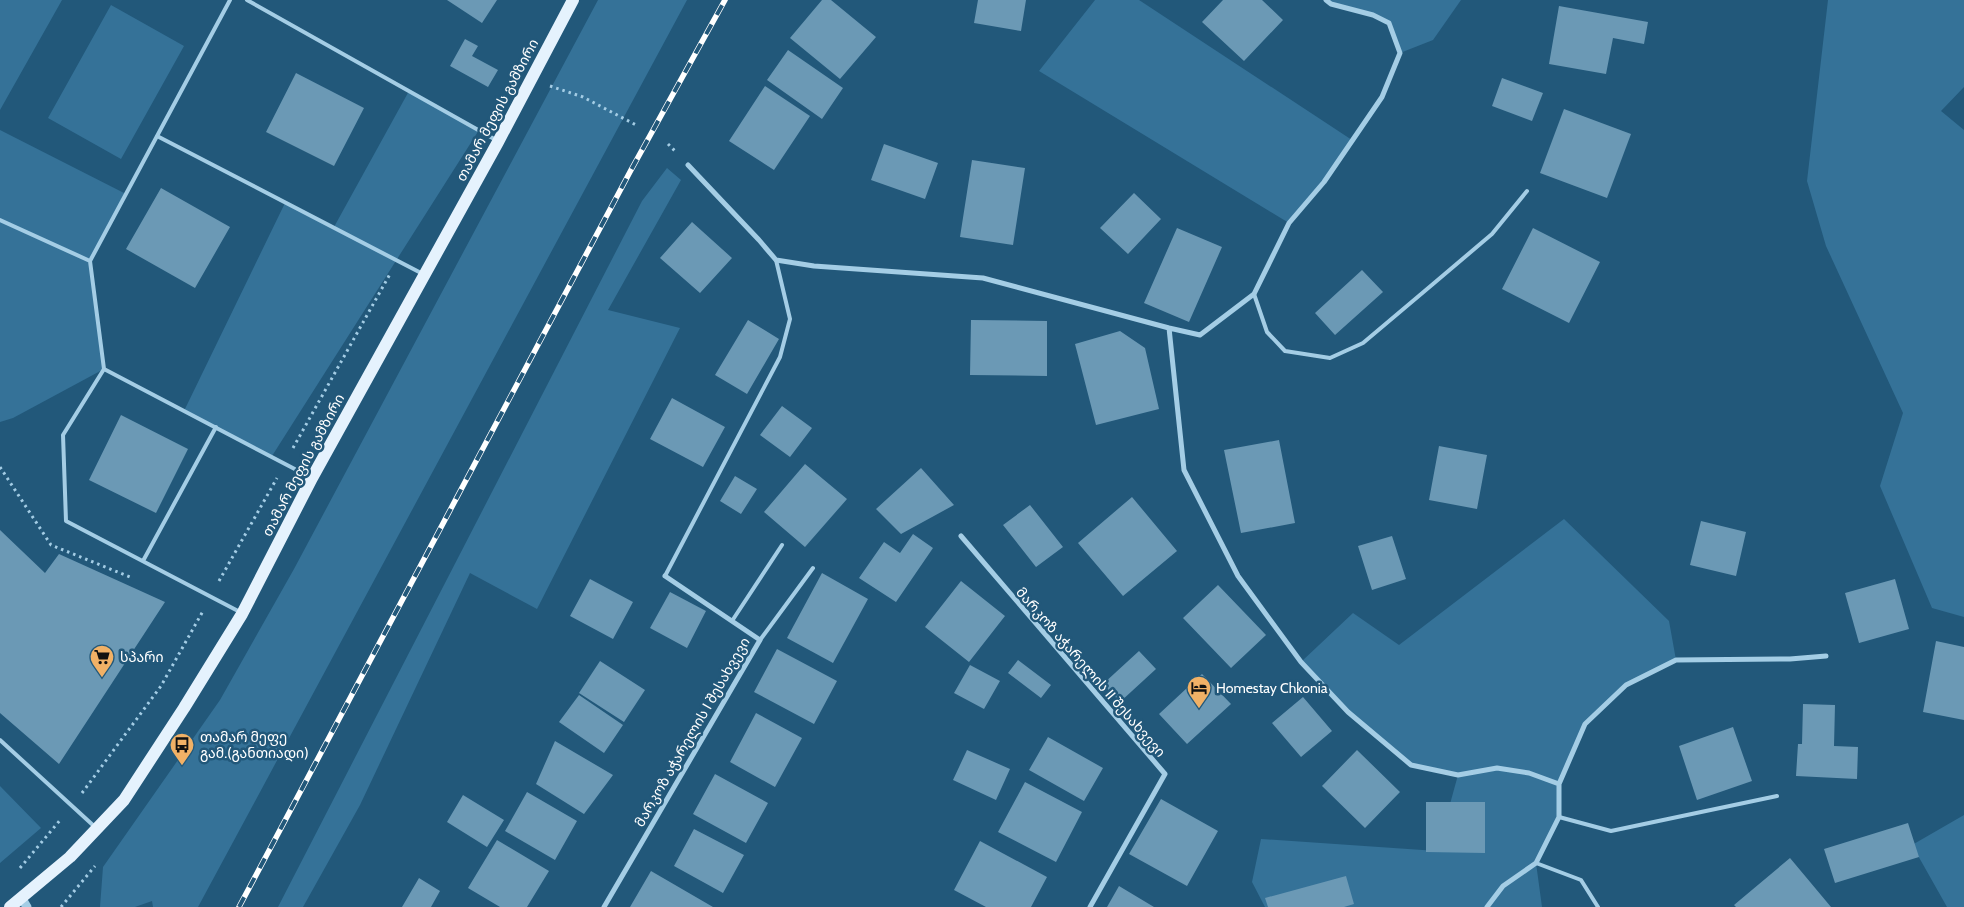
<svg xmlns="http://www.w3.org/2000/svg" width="1964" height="907" font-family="Cabin,'Noto Sans Georgian',sans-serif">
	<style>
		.green { fill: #357298 }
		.building { fill: #6b99b5 }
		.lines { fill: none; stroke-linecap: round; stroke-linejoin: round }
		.path { stroke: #a4cde5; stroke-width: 3; stroke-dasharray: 2.5 4; stroke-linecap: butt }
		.service { stroke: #a4cde5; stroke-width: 4 }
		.minor { stroke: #a4cde5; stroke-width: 5 }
		.tertiary { stroke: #a4cde5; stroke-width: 9 }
		.primary { stroke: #e5f2fd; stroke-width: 12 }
		.rail-casing { stroke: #fff; stroke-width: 5.5 }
		.rail { stroke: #22587a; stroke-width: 4; stroke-dasharray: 11; stroke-linecap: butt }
		.labels { text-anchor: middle; stroke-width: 5; stroke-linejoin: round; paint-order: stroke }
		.street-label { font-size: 14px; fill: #fff; stroke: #22587a }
		.poi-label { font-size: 14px; fill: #fff; stroke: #22587a; text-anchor: start }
	</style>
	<rect width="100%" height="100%" fill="#22587a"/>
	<!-- green -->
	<path class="green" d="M0,0H62L0,110Z
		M598,0H687L198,907H153L152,901L135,907H100L103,867L220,700L294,569Z
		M1095,0H1139L1352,140L1324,182L1289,223L1039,71Z
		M1326,0H1461L1433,40L1400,53L1389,23Z
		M1828,0H1964V87L1941,111L1964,130V617L1932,608L1880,486L1903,413L1826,246L1807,181Z
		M111,5L184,46L121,159L48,118Z
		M409,91L479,130L272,456L184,411L285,203L334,227Z
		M0,130L126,194L90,261L104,369L13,418L0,422Z
		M667,168L681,180L608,310L680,328L537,609L470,573L360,805L303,907H278L642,201Z
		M1564,519L1669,621L1676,660L1626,685L1585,724L1559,784V817L1536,863L1542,907H1265L1252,882L1261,839L1437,851L1458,775L1411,765L1348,712L1301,662L1353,613L1399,645Z
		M0,786L41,828L0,863Z
		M1964,815V907H1947L1912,845Z"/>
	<!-- building -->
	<path class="building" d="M447,0H497L482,23Z
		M822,0H831L876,37L840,79L790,38Z
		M978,0H1026L1021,31L974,23Z
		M1223,0H1262L1283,20L1244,61L1202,22Z
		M1559,6L1648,22L1644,44L1613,38L1606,74L1549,64Z
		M465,39L478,46L472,56L498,70L488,87L450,66Z
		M788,50L843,88L822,119L767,80Z
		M296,73L364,108L334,166L266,132Z
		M1502,78L1543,93L1532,121L1492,106Z
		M765,86L810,116L774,170L729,141Z
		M1564,109L1631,134L1607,198L1540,173Z
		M884,144L938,163L925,199L871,180Z
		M972,160L1025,168L1013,245L960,237Z
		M161,188L230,227L195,288L126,249Z
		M1134,193L1161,219L1128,254L1100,228Z
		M692,222L732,258L700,293L660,258Z
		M1177,228L1222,247L1189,322L1144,303Z
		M1533,228L1600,262L1569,323L1502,289Z
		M1362,270L1383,292L1335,335L1315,313Z
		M748,320L779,339L747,394L715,375Z
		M971,320L1047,321V376L970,375Z
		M1120,331L1145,348L1159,409L1096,425L1075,344Z
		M672,398L725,427L703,467L650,439Z
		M782,406L812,428L790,457L760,435Z
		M121,415L188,449L156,513L89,480Z
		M1279,440L1295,523L1241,533L1224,450Z
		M1439,446L1487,455L1477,509L1429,500Z
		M805,464L847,499L805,547L764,512Z
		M921,468L954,505L901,534L876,509Z
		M735,476L757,489L741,514L720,501Z
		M1132,497L1177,551L1123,596L1078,543Z
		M1030,505L1063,547L1036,567L1003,525Z
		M1701,521L1746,532L1736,576L1690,565Z
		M0,530L45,573L59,554L165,602L59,764L0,713Z
		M913,534L933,548L896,602L859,578L884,542L900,553Z
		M1392,536L1406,579L1372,590L1358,546Z
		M822,573L868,599L833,663L787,638Z
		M590,579L633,602L613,639L570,616Z
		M1895,579L1909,629L1859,643L1845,593Z
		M961,581L1005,616L969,662L925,627Z
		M1218,585L1266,635L1231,668L1183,618Z
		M670,592L706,611L687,648L650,628Z
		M1936,641L1964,647V720L1923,712Z
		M777,649L837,681L814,724L754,692Z
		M1139,651L1156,669L1120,702L1103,684Z
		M1018,660L1051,685L1041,698L1008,673Z
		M600,661L645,690L624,722L579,693Z
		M970,665L1000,681L984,709L954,693Z
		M1202,674L1231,704L1187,744L1159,714Z
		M579,695L623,725L604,753L559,722Z
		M1303,697L1332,731L1301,757L1272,723Z
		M1803,704L1835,705L1834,746L1858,747L1857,779L1796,776L1798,744H1802Z
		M756,713L802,738L775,787L730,762Z
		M1733,727L1752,781L1697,800L1679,746Z
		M1048,737L1103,768L1084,801L1029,770Z
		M555,741L613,775L584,814L536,784Z
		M967,750L1010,769L996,800L953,780Z
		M1357,750L1400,792L1365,828L1322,786Z
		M715,774L768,803L746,843L693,814Z
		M1025,782L1082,812L1056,862L998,832Z
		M527,792L577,821L555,860L505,831Z
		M463,795L504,820L487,847L447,822Z
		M1161,799L1218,831L1187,886L1129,854Z
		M1426,802H1485V853L1426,852Z
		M1908,823L1919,857L1835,883L1824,849Z
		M694,829L744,855L723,893L674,866Z
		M497,840L549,871L527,907H500L468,888Z
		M980,841L1047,877L1031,907H986L954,890Z
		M1790,858L1831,907H1736L1734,905Z
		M651,871L713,907H630Z
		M1346,876L1354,904L1344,907H1268L1265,898Z
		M419,878L440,891L431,907H402Z
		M1119,886L1154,907H1107Z"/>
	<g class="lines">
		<!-- path -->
		<path class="path" d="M550,86L583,97L638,126
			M668,144L676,152
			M293,448L390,274
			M0,467L51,545L130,577
			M219,581L277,478
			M82,793L161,686L203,611
			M20,868L61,819
			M61,907L95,866"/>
		<!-- service -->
		<path class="service" d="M230,0L90,261L104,369L310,477
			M247,0L496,140
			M157,136L423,274
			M0,220L90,261
			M1254,294L1267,332L1285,351L1330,358L1363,343L1433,284L1492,234L1527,191
			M104,369L63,435L66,521L240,612
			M143,561L216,427
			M665,576L780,357L790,319L776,260
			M732,621L782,545
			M760,640L813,568
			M0,740L95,827
			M1559,817L1611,831L1777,796
			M1536,863L1581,880L1598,907"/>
		<!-- minor -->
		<path class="minor" d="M688,165L759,240L776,260L814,266L983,278L1169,328L1200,335L1254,294L1289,223L1324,182L1382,97L1400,53L1389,23L1373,15L1331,4L1326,0
			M1169,328L1184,470L1238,576L1301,662L1348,712L1411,765L1458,775L1497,768L1529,773L1559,784V817L1536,863L1503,886L1487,907
			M961,536L1165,774L1090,907
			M1559,784L1585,724L1626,685L1676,660L1790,659L1826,656
			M604,907L760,640L665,576"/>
		<!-- tertiary -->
		<path class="tertiary" d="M21,897L27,907"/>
		<!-- primary -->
		<path class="primary" d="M10,907L70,857L124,800L184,708L242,614L312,478L498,142L573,0"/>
		<defs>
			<path id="rail" d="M239,907L631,170L725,0"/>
		</defs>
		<!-- rail casing -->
		<use href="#rail" class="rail-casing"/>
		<!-- rail -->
		<use href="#rail" class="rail"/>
	</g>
	<!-- icons -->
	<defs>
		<symbol id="supermarket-pin" viewBox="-11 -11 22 30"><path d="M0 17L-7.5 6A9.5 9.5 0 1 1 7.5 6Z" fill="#f1b166" stroke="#22587a"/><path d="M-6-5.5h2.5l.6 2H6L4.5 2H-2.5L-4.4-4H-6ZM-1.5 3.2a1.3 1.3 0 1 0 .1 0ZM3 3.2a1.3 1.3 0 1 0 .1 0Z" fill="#111"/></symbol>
		<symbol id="hotel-pin" viewBox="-11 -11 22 30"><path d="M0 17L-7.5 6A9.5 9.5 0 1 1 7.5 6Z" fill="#f1b166" stroke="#22587a"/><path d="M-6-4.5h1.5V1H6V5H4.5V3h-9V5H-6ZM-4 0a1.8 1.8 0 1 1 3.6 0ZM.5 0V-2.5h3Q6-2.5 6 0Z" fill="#111"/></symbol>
		<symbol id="bus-pin" viewBox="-11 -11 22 30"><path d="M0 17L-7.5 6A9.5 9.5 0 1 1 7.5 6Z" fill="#f1b166" stroke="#22587a"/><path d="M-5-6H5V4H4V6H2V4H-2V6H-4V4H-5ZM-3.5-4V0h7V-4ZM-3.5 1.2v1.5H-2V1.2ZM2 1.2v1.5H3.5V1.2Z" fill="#111"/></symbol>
	</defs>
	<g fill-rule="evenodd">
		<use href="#supermarket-pin" x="88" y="643" width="28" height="38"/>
		<use href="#hotel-pin" x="1185" y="674" width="28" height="38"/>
		<use href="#bus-pin" x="168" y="731" width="28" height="38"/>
	</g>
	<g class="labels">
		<!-- street labels -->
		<g class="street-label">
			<text transform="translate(497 110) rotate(-62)" y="5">თამარ მეფის გამზირი</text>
			<text transform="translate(303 465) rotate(-62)" y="5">თამარ მეფის გამზირი</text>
			<text transform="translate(1091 672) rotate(49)" y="5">მარკოზ აჭარელის II შესახვევი</text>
			<text transform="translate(692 732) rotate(-60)" y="5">მარკოზ აჭარელის I შესახვევი</text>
		</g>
		<!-- poi labels -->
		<g class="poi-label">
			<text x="120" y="662">სპარი</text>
			<text x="1216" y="693">Homestay Chkonia</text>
			<text x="200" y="742">თამარ მეფე<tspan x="200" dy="16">გამ.(განთიადი)</tspan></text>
		</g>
	</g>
</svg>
